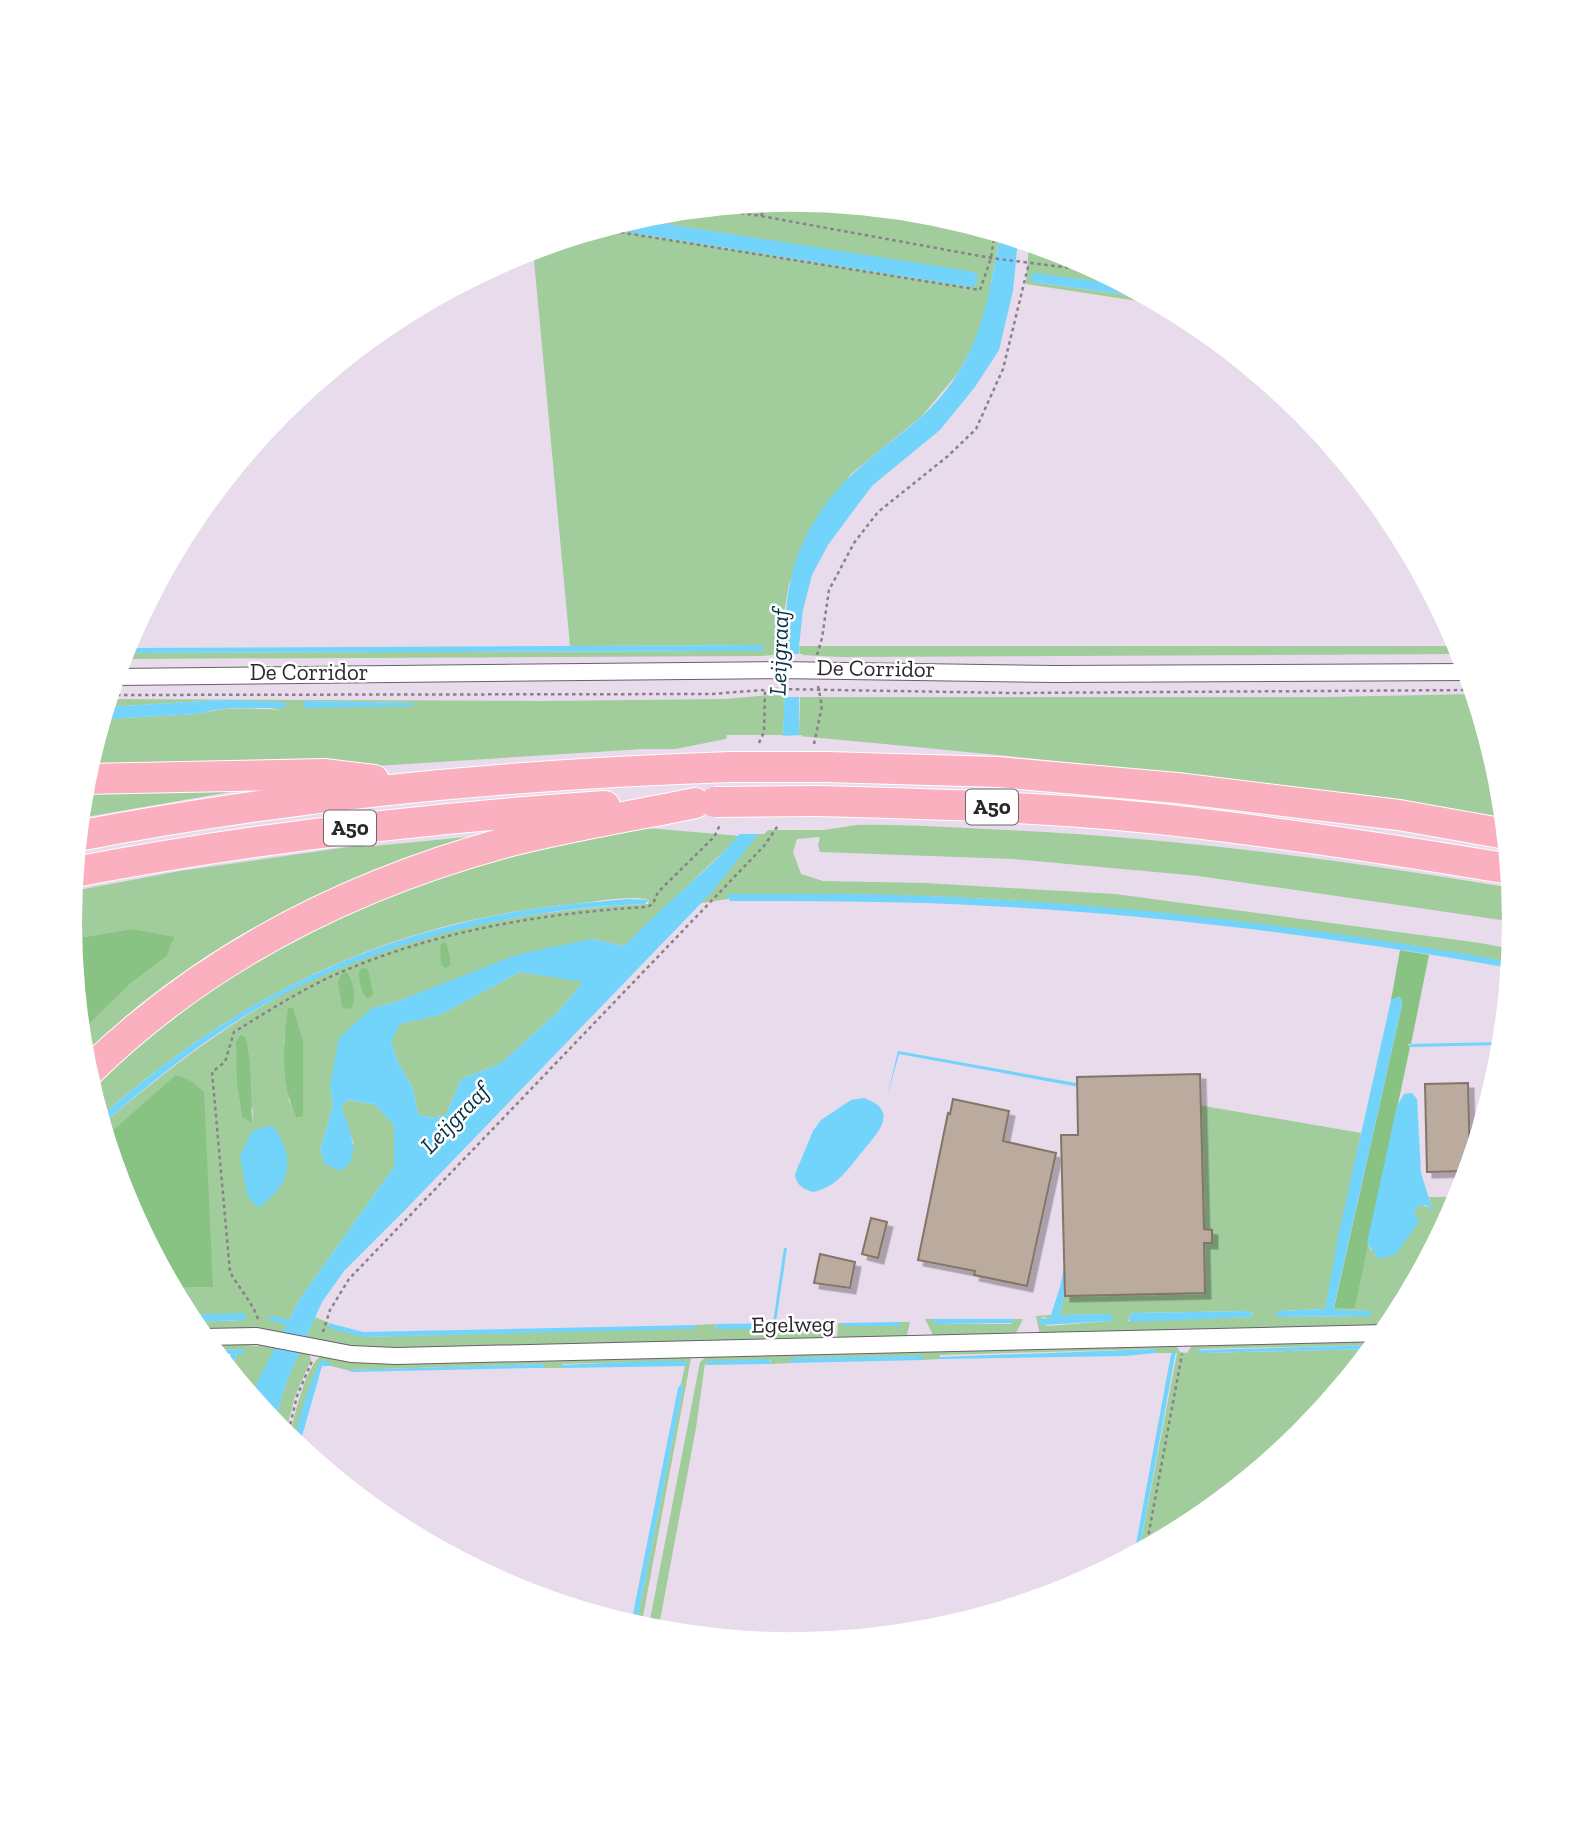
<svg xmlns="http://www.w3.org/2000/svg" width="1585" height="1844" font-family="'Zilla Slab',serif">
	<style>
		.green { fill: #a1cc9c; fill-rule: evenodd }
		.forest { fill: #89c384 }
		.water { fill: #73d4fb; fill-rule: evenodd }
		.pier { fill: #e8dbeb }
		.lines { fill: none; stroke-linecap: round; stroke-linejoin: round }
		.stream { stroke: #73d4fb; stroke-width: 5 }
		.building { fill: #bbaa9e; stroke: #847469; stroke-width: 2; filter: url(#shadow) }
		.street-casing { stroke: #6b5f6d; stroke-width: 18 }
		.highway-casing { stroke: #fff; stroke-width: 32 }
		.path { stroke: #89808b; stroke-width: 2.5; stroke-dasharray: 3.5 3.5; stroke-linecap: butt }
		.street { stroke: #fff; stroke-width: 16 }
		.highway { stroke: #fbb0bf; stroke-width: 30 }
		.highway-bridge-casing { stroke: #fff; stroke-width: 32; stroke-linecap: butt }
		.highway-bridge { stroke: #fbb0bf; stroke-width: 30 }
		.labels { text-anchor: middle; stroke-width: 5; stroke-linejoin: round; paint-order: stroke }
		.shield { fill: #fff; stroke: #6b676b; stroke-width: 2 }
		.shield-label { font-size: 21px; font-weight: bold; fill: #2b262c }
		.street-label { font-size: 23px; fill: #2b262c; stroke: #fff }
		.water-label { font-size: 24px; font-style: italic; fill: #063444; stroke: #fff }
	</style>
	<defs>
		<filter id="shadow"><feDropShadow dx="5.5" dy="5.5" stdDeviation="0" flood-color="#0004"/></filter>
	</defs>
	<rect width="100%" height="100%" fill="#e8dbeb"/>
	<!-- green -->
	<path class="green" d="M793,200L934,213L1000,234L986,311L974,344L958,373L922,416L851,474L812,526L789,584L784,613L785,654L762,656L121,659L123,653L763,651V645L570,646L533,249L602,228L970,287L976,273L634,219L652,213Z
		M1029,243L1069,255L1126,285L1108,282H1032L1150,298L1164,305L1026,284Z
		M799,646H1460L1463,654L841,657L800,655Z
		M1475,694L1501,781L1505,818C1271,781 1035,758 799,736L800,697H1328Z
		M771,695L785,696L783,735H727L726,739L675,749H643L375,766L86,774L103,719L200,714C227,706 254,709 282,710L221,700L106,707L109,699L542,701L726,699ZM305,701L413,703V706H339Z
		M276,784L80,818L83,786Z
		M857,825C900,824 942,827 985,829C1161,836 1338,859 1512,888L1515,922L1199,876L1013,859L820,852L818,845L820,837L797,839L793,852L801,874L823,881L925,883L1115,894L1480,943L1512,949L1511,962C1353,935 1193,913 1032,902C932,894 831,894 730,894L728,899L701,903L762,830H824Z
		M636,827L740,836L624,946L592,939L454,980L393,1003L372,1008L330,1086L333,1106L320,1150L325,1164L354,1144L341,1107L347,1100L374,1104L394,1125V1167L299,1300L282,1334L198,1331L191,1322L243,1320L246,1314L187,1315L173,1288L212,1287L176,1076L106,1136L103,1124C157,1078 212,1035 274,999C387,935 520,910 648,904L649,900C629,894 588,903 565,905C385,923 235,998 100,1117L89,1079L192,993L413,877ZM284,1038L303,1041V1115L298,1118L289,1101ZM237,1085L253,1110L252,1122L242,1117Z
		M518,832L422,862L84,1063L81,1032L130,984L166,957L131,929L72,939L70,922L73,891L180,871L362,845L364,847Z
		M520,972L584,981L558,1012L500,1064L461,1079L446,1115L431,1118L418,1114L413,1089L398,1062L391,1042L399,1024L440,1015Z
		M1106,1089L1361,1133L1325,1309L1279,1311L1278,1317L1370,1316V1311L1335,1310L1334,1308H1355L1368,1245L1371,1250L1417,1220L1414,1211L1420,1204L1432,1209L1429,1197H1460L1401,1308L1391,1309L1392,1315L1398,1314L1389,1328L1040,1335L1036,1316L1051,1315L1050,1318L1041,1317L1047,1326L1111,1321V1314L1060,1315ZM1249,1311L1253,1315V1317L1128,1321L1129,1317L1133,1313Z
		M315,1317L329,1323L328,1325L363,1337L695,1328L694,1325L716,1324L715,1327L775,1329L778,1321L819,1325L817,1323L829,1324L823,1341L397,1351L353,1349L306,1338Z
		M925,1319H934V1324H1010L1013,1323L1012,1319H1023L1014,1337L935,1339Z
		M899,1322H910L906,1339L837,1341L838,1323H841L844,1326H899Z
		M1382,1337L1375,1345L1199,1349L1203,1353L1372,1349L1303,1433L1194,1523L1139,1552L1177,1353H1156L1154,1349L940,1355L939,1359L923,1360L922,1356L793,1358L791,1363L770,1364L771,1360L705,1363L696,1428L658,1631L648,1630L700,1362L711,1353L1174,1342L1180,1352L1187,1353L1195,1341Z
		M207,1342L258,1346L262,1344L276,1347L251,1395L232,1372L237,1354L244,1350L213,1349Z
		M300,1351L309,1353L311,1360L295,1396L285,1436L274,1424L286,1383Z
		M687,1353L691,1358L641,1627L636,1626L683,1388L681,1384L686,1361L562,1364L563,1368H543L544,1364L347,1370L331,1366L323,1360L296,1432L294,1443L289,1439C293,1420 306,1364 322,1355Z"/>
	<!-- forest -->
	<path class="forest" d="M131,929L174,937L166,957L130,984L81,1032L72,939Z
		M442,943H446L450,957V965L446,968L441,965L440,947Z
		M1400,950L1429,955L1411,1044H1408L1410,1047L1355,1308H1334L1402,1005L1401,999L1391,1000Z
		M362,968L368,969L373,993L372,996L367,998C360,991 359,980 359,971Z
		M346,972C354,980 356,998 352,1007L347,1009L342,1007L338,982L341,975Z
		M288,1008H293L303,1041V1116L297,1118C280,1086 283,1043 288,1008Z
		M241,1035L246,1038L250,1062L252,1123L242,1117L237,1085L236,1041Z
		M176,1075L191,1081L204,1092L213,1287L173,1288L125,1198L106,1136Z"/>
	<!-- water -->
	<path class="water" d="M634,219L963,270L976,273L978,277L976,285L970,287L602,228Z
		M1000,234L1018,239L1013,291L999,350L975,387L940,430L873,485L862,499L828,545L812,575L803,610L799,646V736L762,830L710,894L406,1209L344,1271L322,1302L286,1383L274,1424L251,1395L299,1300L394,1167V1125L374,1104L348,1100L341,1107C348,1127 365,1158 340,1171L325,1164L320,1150L333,1106L330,1086L339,1038L372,1008L393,1003L519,954L592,939L624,946C644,926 664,907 685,888C728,849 765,816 780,758C784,743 783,726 784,711C787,643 776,588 812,525C841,475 878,454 920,418C977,368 988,305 1000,234ZM520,972L583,982L558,1012L500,1064L461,1079L446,1115L431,1118L418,1114L413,1089L398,1062L391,1042L400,1024L440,1015Z
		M1034,273L1126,285L1150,298L1032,282L1030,276Z
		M763,645V651L123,653L124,648Z
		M221,700L285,702L286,708H235L214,710L200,714L103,719L106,707Z
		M304,701L414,703L413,706L304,708Z
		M730,894C804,894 879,893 953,897C1140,906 1327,929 1511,962L1510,968C1338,938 1164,915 989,906C903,901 816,901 730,901L727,896Z
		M629,899L649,900L645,904C517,909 392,938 278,997C214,1031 157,1077 103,1124L100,1117C220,1012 341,946 498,915C541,906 585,903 629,899Z
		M1400,996L1402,1005L1334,1307L1335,1310L1370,1311L1372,1313L1370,1316L1278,1317L1276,1313L1279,1311L1325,1309L1339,1232L1391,1000Z
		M1503,1042V1045L1408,1047L1411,1044Z
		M898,1051L1104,1088L1101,1091L899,1054L887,1097Z
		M1412,1093L1417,1099L1421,1173L1433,1211L1425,1205H1420L1414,1211L1419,1222L1396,1254L1379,1259L1367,1243L1397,1106L1404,1094Z
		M864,1098C901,1111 877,1133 862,1152C848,1169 837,1187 813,1192C803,1189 796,1185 795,1174L813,1131L821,1120L851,1100Z
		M1099,1107L1103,1110L1060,1315L1111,1314L1113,1319L1111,1321L1042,1325L1038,1319L1050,1318L1060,1287Z
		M272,1125C297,1158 291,1185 258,1208L247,1195L240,1156L252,1131Z
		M784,1248H787L775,1329H716V1324L773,1323Z
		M1249,1311L1254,1317L1131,1322L1128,1319L1133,1313Z
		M245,1313L246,1318L243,1320L191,1322L187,1315Z
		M934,1319H1012L1013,1323L934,1324Z
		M899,1322L901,1324L899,1326H843L841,1323Z
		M329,1323L363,1332L694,1325L695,1329L362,1337L329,1328Z
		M1375,1345L1372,1349L1203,1353L1197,1352V1350Z
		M213,1349H217L245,1350L244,1354H237L232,1372L228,1367L231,1354H217Z
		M1156,1349V1353L1125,1356L939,1359L938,1357Z
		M1176,1351L1139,1552L1134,1555L1171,1354Z
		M898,1356H922L923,1358V1360L791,1363L790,1360L792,1358Z
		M770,1359V1364L705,1365L707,1361Z
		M323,1360L330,1363L331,1366H322L299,1447L294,1443C299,1415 308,1388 319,1363Z
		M653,1361H686L687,1363L685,1366L563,1368L561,1365Z
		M544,1364L543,1368H536L352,1372L347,1370Z
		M681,1384L683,1388L636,1626L631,1624L678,1388Z"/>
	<!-- pier -->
	<path class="pier" d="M781,654H803V697H782Z
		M802,735L792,792L777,822L764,834H737L759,804L770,781L779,736Z"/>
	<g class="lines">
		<!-- stream -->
		<path class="stream" d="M272,1318L293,1324"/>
	</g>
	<!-- building -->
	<path class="building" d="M1200,1074L1204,1229L1212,1230V1243H1204L1205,1293L1065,1296L1061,1135H1078L1077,1077Z
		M1468,1083L1470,1164L1468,1171L1427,1172L1425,1084Z
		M953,1099L1009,1111L1003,1141L1056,1153L1027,1286L974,1275L975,1271L918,1260L948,1113L950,1114Z
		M871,1218L887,1222L878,1258L862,1254Z
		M820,1254L855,1262L850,1288L814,1283Z"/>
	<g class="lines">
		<defs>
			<path id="street" d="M116,677L777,670L1055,674L1468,672
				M203,1337L257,1336L351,1354L396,1356L1386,1333"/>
			<path id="highway" d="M827,767L998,772L1177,788L1399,815L1506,834
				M84,779L324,774L374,780
				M816,801C933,804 1052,807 1169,820C1283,833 1397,850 1510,869
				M78,836C294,794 512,774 732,767
				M75,872C252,838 425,818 605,806
				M87,1073C205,957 349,885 507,842C569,826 633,816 695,803"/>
		</defs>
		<!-- street casing -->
		<use href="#street" class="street-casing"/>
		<!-- highway casing -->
		<use href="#highway" class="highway-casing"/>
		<!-- path -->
		<path class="path" d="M706,208L761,216L991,258L1103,272
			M761,216L767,202
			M600,229L980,290L991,258L995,232
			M817,655L822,638L829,590L854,543L878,512L948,456L976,429L1003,369L1029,263
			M110,695L711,694L777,689L1012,693L1474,690
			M759,743L764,732L765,691
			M814,744L822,706L818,686
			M258,1319C252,1302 239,1288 230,1272L212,1072L225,1062L234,1032C270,1010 307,986 346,970C441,930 545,913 647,907L653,904L658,892L714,837L720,825
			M323,1332L330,1310L349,1279L764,846L779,824
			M287,1438L297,1396L312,1361
			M1146,1548L1182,1354"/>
		<!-- street -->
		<use href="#street" class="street"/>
		<!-- highway -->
		<use href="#highway" class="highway"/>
		<defs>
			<path id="highway-bridge" d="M732,767H827
				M715,802L816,801"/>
		</defs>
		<!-- highway-bridge casing -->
		<use href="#highway-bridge" class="highway-bridge-casing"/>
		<!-- highway-bridge -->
		<use href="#highway-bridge" class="highway-bridge"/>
	</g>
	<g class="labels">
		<!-- shield labels -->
		<g class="shield">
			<rect x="966" y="789.5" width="52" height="35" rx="5"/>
			<rect x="324" y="810.5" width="52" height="35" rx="5"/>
		</g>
		<g class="shield-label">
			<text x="992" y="814">A50</text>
			<text x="350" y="835">A50</text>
		</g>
		<!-- street labels -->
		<g class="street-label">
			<text transform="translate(876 668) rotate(1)" y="8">De Corridor</text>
			<text x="309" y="680">De Corridor</text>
			<text transform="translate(793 1324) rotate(-1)" y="8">Egelweg</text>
		</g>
		<!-- water labels -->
		<g class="water-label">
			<text transform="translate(779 652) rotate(-88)" y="8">Leijgraaf</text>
			<text transform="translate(455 1118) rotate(-46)" y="8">Leijgraaf</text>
		</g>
	</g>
	<!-- crop -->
	<path d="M0 0H1585V1844H0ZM82 922a710 710 0 1 1 1420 0a710 710 0 1 1-1420 0Z" fill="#fff" fill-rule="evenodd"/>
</svg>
